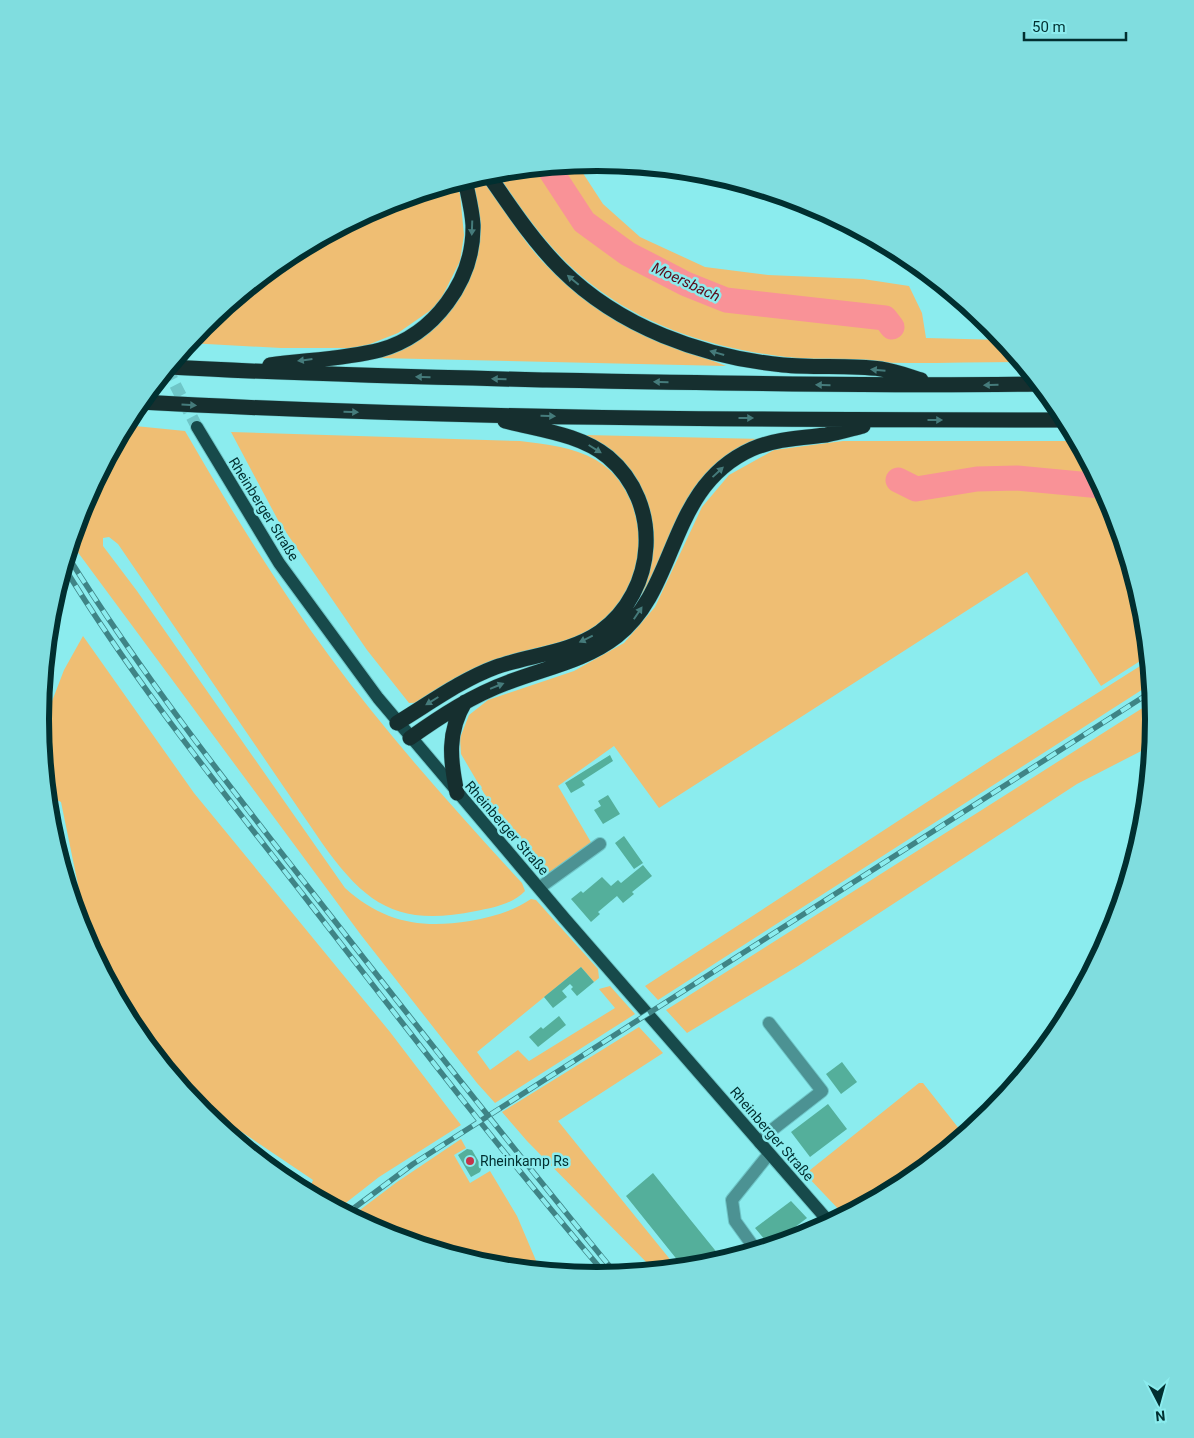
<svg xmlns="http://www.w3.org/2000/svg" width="1194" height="1438" font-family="Roboto,sans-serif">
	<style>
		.green { fill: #efbe73 }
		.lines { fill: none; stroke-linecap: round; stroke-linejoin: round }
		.river { stroke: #f99297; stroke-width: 25 }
		.building { fill: #54af9b }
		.major-tunnel { stroke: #6fc6c8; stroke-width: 12; stroke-dasharray: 12 6; stroke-linecap: butt }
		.minor-casing { stroke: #6fc6c8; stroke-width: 14 }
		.major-casing { stroke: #6fc6c8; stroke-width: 14 }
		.highway-casing { stroke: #6fc6c8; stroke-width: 16 }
		.minor { stroke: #4c9293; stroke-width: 12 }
		.major { stroke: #174a4b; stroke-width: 12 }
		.highway { stroke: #162f2f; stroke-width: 15 }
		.rail-casing { stroke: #3f8486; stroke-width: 5.5 }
		.rail { stroke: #8becee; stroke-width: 4; stroke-dasharray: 11; stroke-linecap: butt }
		.oneway { fill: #457b7b }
		.poi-dot { fill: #c4344a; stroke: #8becee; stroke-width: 2 }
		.labels { text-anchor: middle; stroke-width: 5; stroke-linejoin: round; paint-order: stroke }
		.street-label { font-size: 14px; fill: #012f30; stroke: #8becee }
		.poi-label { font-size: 14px; fill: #012f30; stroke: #8becee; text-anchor: start }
		.water-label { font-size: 15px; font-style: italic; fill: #5b0b1a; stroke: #8becee }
		.rim { fill: none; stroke: #012f30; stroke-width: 6 }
	</style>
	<rect width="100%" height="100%" fill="#8becee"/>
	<!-- green -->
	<path class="green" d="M577,164L603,204L640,237L705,267L768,275L863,279L909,286L922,313L926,338L1003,340L1021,362C877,362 712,378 591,284C551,253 524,213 496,172Z
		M480,175C503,205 521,241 548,267C598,317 662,341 726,366L379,358L438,325L460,298L476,256L479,214L468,179Z
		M455,183L460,194L464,235L460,261L438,305L398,333L360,348H281L189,343L203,325L288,256L384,204Z
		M125,425L185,431C230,509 277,585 330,657C389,737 455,810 522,883L525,891C513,904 492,908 476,911C398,927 366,905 322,843L118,544L109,537L103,538V546L137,591L345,888C383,922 420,929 470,921C492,917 512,912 531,899L536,900L598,969L599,978L594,982L581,967L477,1052L490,1070L518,1050L529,1061L615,1008L599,989L610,986L635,1014L495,1103L477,1083L361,935L71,543L83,506Z
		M231,432L520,441C546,444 573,447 596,460C639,485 651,550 627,592C620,603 610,614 599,623C572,645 532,646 500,659C476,669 432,704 409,703L367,650L279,522Z
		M585,435L763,439L724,462L635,611L633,607C652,577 662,535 645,501C641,494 632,487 627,481C613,466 599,451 585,435Z
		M843,441H1077L1112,506L1143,611L1148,656L1101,686L1027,572L659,808L614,746L558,786L592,844L547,875L488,800L461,754L460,738L469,715L488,700L574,671L624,643L655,607L702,507L729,475L774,450Z
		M83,636L194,793L390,1032L461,1125L379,1177L338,1209L308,1193L313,1180L190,1097L134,1028L91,948L61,802L48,796L41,730L64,670Z
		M1148,661L1151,684L658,1000L645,986L993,759Z
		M1152,702L1154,719L1151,746L1077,784L798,966L687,1033L666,1010Z
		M639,1027L663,1053L558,1121L677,1268L654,1270L527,1141L502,1112Z
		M919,1083H923L964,1135L906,1182L844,1215L805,1174Z
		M461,1139L466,1148L454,1155L470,1183L490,1171L517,1216L540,1270L488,1265L384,1233L352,1216L397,1182Z"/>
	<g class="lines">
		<!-- river -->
		<path class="river" d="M548,167L584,222L628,254L686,284L726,300L885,318L892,327
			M898,480L916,489L977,479L1017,478L1101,486"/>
	</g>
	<!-- building -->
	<path class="building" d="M47,648L54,653L49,660L46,659Z
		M610,755L613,761L582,781L585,785L571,793L565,783Z
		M608,795L620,814L603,824L594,810L601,806L598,801Z
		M624,836L643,863L634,869L615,843Z
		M643,865L652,876L632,892L634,894L623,903L617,896L598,912L600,914L591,922L571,899L581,891L583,893L602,877L611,886L618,880L621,883Z
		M581,967L594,982L577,996L571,989L573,987L570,984L562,991L567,997L553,1008L544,997Z
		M559,1016L566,1025L538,1047L529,1037L541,1027L543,1029Z
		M842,1062L857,1082L841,1094L826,1074Z
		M828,1104L847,1129L810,1157L791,1132Z
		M467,1149L472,1150L482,1167L480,1172L471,1177L458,1155Z
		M653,1173L689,1218L723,1260L705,1265L683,1267L626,1196Z
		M791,1201L807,1218L770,1246L755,1228Z"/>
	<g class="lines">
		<!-- major-tunnel -->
		<path class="major-tunnel" d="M167,369L197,427"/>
		<defs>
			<path id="minor" d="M539,888L600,844
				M760,1143L768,1133L822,1091L769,1023
				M760,1249L753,1246L735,1221L732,1200L769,1154"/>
			<path id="major" d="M197,427L279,563L378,698L565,919L830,1223"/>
			<path id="highway" d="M487,173C510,206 532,240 561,269C619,327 702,357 783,365C815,368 849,365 881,369C895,371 908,376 921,380
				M270,365C306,360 345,359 380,350C434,335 474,281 473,225C472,209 468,195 465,180
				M169,367C294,374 420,377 545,380C710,383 874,386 1039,384
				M140,402C448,419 757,420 1065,420
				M397,723C430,703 461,680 496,667C530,655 570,653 600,632C657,591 663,503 608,457C580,434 539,430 505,421
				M410,738C441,716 473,695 509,682C545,668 585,661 617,636C679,588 667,487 752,449C775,439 800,438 826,435C838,433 851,429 863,426
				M457,793C450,760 447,732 465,702"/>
		</defs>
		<!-- minor casing -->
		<use href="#minor" class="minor-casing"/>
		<!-- major casing -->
		<use href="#major" class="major-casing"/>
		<!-- highway casing -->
		<use href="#highway" class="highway-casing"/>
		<!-- minor -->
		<use href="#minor" class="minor"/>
		<!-- major -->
		<use href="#major" class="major"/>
		<!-- highway -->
		<use href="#highway" class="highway"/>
		<defs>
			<path id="rail" d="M67,555C142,675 229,786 316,897C415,1024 514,1150 616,1274
				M64,567C135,683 221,789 304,896C403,1024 501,1152 606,1275
				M346,1214L413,1164L1151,692"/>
		</defs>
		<!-- rail casing -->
		<use href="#rail" class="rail-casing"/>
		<!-- rail -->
		<use href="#rail" class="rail"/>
	</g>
	<!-- one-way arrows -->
	<defs><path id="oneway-solid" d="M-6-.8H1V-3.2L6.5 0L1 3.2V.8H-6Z" transform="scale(1.25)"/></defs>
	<g class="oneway">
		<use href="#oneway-solid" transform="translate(472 228) rotate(92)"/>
		<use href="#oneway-solid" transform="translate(573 280) rotate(-140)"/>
		<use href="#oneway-solid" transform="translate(717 353) rotate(-164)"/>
		<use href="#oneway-solid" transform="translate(305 360) rotate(173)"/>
		<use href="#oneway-solid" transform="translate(878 370) rotate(-175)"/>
		<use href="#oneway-solid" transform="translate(423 377) rotate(-179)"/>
		<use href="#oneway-solid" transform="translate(499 379) rotate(-179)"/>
		<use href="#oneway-solid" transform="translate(661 382) rotate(-179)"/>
		<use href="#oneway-solid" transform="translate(823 385) rotate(-179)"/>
		<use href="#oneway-solid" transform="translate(991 385) rotate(179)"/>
		<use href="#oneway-solid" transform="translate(189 405) rotate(3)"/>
		<use href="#oneway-solid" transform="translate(351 412) rotate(2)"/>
		<use href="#oneway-solid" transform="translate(548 416) rotate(1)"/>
		<use href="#oneway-solid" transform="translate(746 418)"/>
		<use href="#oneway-solid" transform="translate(935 420)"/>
		<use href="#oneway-solid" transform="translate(595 449) rotate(32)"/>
		<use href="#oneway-solid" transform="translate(718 472) rotate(-43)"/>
		<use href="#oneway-solid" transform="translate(638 613) rotate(-56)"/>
		<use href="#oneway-solid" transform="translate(586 639) rotate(154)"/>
		<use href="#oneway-solid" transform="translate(497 686) rotate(-22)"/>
		<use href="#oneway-solid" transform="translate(432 701) rotate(148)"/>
	</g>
	<!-- markers -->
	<circle class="poi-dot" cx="470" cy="1161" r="5"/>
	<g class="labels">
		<!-- street labels -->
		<g class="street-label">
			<text transform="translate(264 509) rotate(58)" y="5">Rheinberger Straße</text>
			<text transform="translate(507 828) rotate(49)" y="5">Rheinberger Straße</text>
			<text transform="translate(772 1134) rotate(49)" y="5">Rheinberger Straße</text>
		</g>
		<!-- poi labels -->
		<g class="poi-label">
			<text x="480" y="1166">Rheinkamp Rs</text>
		</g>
		<!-- water labels -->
		<g class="water-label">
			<text transform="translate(686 282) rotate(25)" y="5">Moersbach</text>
		</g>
	</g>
	<!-- crop -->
	<path d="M0 0H1194V1438H0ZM49 719a548 548 0 1 1 1096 0a548 548 0 1 1-1096 0Z" fill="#80dddf" fill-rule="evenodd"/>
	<path class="rim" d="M49 719a548 548 0 1 1 1096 0a548 548 0 1 1-1096 0Z"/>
	<!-- north arrow -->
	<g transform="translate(1159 1403) rotate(174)" stroke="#8becee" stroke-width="4" paint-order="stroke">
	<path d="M0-4L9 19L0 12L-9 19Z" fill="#012f30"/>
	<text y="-8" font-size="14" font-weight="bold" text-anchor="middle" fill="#012f30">N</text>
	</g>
	<!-- scale -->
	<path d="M1024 32v8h102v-8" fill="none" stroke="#012f30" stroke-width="2.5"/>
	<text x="1032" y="32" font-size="15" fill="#012f30" stroke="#8becee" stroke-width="4" paint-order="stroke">50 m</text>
</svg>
